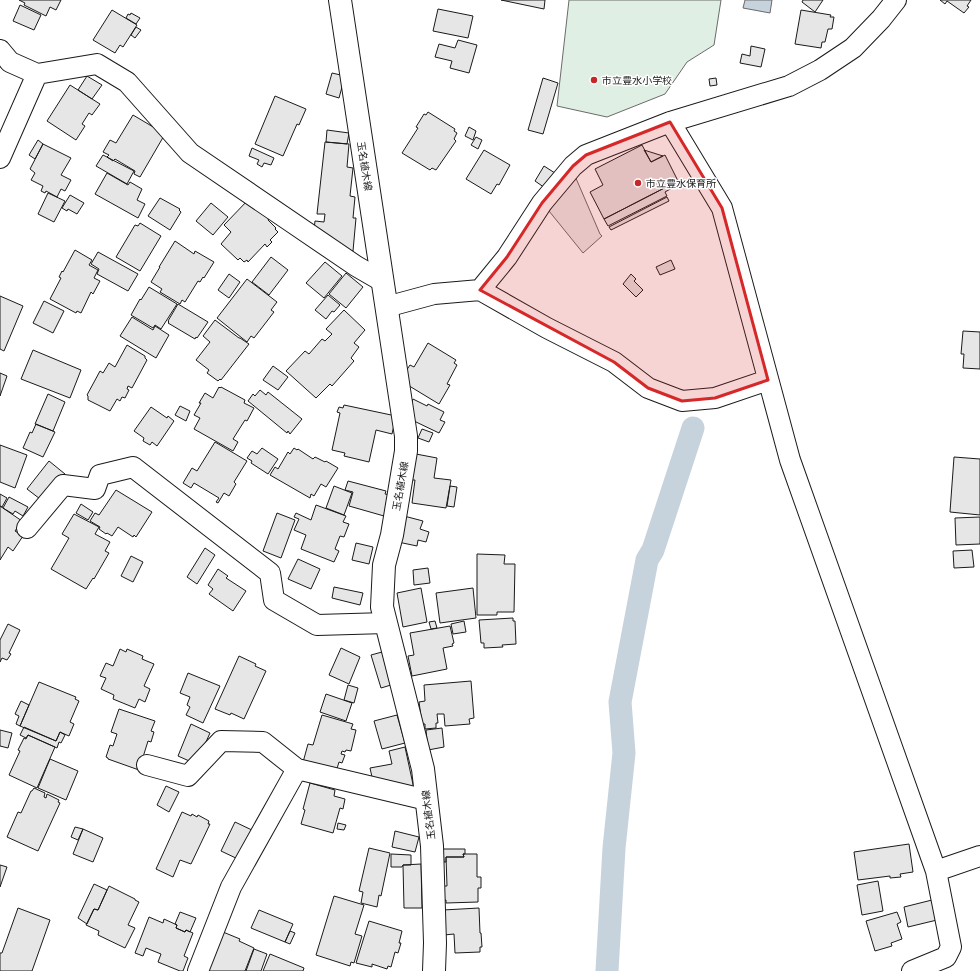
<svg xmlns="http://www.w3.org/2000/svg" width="980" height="971" font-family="Rubik,'Noto Sans JP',sans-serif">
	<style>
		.green { fill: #e0efe3; stroke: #6a6a6a }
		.parking { fill: #ededed; stroke: #6a6a6a }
		.water { fill: #c6d2dc; stroke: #6a6a6a }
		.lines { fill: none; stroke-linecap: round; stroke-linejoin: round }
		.canal { stroke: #c6d2dc; stroke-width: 23 }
		.building { fill: #e6e6e6; stroke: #1a1a1a }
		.street-casing { stroke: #1a1a1a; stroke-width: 22 }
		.secondary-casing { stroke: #1a1a1a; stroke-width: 24 }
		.street { stroke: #fff; stroke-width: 20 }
		.secondary { stroke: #fff; stroke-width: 22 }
		.marked { fill: #d62828; fill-opacity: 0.2; stroke: #d62828; stroke-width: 3; stroke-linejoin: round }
		.poi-dot { fill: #c62828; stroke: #fff; stroke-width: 1.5 }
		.labels { text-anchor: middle; stroke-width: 3; stroke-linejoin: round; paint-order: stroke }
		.poi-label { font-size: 10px; fill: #1a1a1a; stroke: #fff; text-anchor: start }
		.street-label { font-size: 10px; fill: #1a1a1a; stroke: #fff }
	</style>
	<rect width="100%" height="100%" fill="#fff"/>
	<!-- green -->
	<path class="green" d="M569,0H721L714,45L687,62L665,94L607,117L557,106Z"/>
	<!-- parking -->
	<path class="parking" d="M575,176L600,234L602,236L583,253L549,211Z"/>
	<!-- water -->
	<path class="water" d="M745,0H772L770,13L743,8Z"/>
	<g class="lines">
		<!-- canal -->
		<path class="canal" d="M607,971L614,848L624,753L620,702L647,560L653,550L693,428"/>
	</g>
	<!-- building -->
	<path class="building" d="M19,0H61L56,10L50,7L46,16L24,5L25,3Z
		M501,0H545L544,9Z
		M803,0H823L815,12L802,2Z
		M940,0H971L967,6L969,7L964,13L947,1L945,4Z
		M20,5L41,15L34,30L13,21Z
		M438,9L473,16L468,38L433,31Z
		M112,10L137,25L123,47L120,45L115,53L93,40Z
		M801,10L831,15L830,17H834L832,29H828L825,42H822L821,48L795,44Z
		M131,13L140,18L136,24L126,18L128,14L130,15Z
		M136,27L141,30L135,38L131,35Z
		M458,40L477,45L469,73L450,68L452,61L435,57L439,44L455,48Z
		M751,46L765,49L761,67L740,63L742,54L750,56Z
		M332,73L345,76L339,98L326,94Z
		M87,76L102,85L92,99L78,90Z
		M543,78L558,83L543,134L528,130Z
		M716,78L717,85L710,86L709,79Z
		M70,85L100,104L92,115L89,113L82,124L85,126L76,140L47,121Z
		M275,96L306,109L299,125L297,124L283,156L255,144Z
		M428,112L455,129L454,131L457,133L454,139L456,141L436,170L432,168L430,170L402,153L418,128L416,127L424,114L426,115Z
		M133,115L165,134L140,177L134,174L135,171L115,159L113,161L107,157L109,155L103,152L110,140L116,143Z
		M469,127L476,131L473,140L465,136Z
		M327,130L349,133L347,144L326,142Z
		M476,137L482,140L478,149L471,145Z
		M38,140L43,144L35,159L29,155Z
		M325,142L349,144L347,167L353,168L350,196L355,197L353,218H356L353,251L327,249L313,238L315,221L324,222L325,214H317Z
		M43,144L71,158L61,175L71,180L65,191L61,189L57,197L46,191L45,193L41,191L43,186L31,180L35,173L30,169Z
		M642,145L651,162L665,155L678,181L604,219L590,192L603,185L595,169Z
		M252,148L274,158L271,165L264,163L262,167L257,164L259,160L249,156Z
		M484,150L510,165L499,185L497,184L491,194L466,179Z
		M644,150L663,156L651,162Z
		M103,155L134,171L127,184L96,166Z
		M544,166L558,175L548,190L535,181Z
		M107,173L128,185L130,182L142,189L137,200L145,204L138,218L95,194Z
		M678,181H680L681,183L665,192L667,196L608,226L604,219Z
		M48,193L65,201L54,222L38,214Z
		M70,195L84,203L77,214L68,209L67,211L62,208Z
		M667,197L669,201L611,230L609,227Z
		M160,198L180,209L179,210L181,212L170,230L148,216Z
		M249,199L269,218L268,220L276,228L275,229L278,232L270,240L272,242L267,247L265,244L248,262L247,260L244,262L240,258L238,260L221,244L231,232L224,225Z
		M211,203L228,217L213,235L196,221Z
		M140,223L161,236L140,271L116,257L135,225L138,226Z
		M175,241L194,254L195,251L214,262L204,278L203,277L200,282L198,281L185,302L182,300L180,304L160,292L162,289L151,282L160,267H159Z
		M75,250L92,260L89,265L98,270L94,278L100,281L93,294L91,292L81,313L77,311L76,313L50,299L61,278L59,277L62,271L63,272Z
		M98,252L138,274L128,291L97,274L99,269L91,264Z
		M271,257L288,270L269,295L252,282Z
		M671,260L675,269L660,275L656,267Z
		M325,262L342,276L324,298L306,283Z
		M346,273L363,287L346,308L329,294Z
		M229,274L240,282L229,298L218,290Z
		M631,274L636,279L634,281L643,290L636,297L623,284Z
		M247,279L277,302L271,310L274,312L254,338L251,336L247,342L217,318Z
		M149,287L177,304L161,329L155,325L153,328L131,315L140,299L141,300Z
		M328,295L340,305L334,312L332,311L326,319L315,310Z
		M0,296L23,306L4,351L0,349Z
		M44,301L64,311L53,333L33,323Z
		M178,304L208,322L197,338L196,337L195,339L168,323L169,322L168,321Z
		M344,310L365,330L354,343L359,347L351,358L354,361L332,386L330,384L316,398L286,371L305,351L309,354L322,339L325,341L332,334L326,329Z
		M132,317L153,330L155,326L169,335L156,358L120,336Z
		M215,320L239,338H240L249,344L221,380L220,379L218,381L207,373L209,370L196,360L210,342L203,336Z
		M963,331L980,332V369L963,368L964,354H961Z
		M428,343L456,360L454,363L457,365L447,384L450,385L439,404L406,384L404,374L410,365L414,367Z
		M127,345L145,356V358L147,360L132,388L128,386L127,389L129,390L125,398L122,397L120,401L117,399L110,411L88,400V396L87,395L100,371L103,373L109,363L115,367Z
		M33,350L81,370L70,398L21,379Z
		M273,366L288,377L278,390L263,380Z
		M0,373L7,376L0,396Z
		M219,387L220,388L221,387L245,400L244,403L254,408L247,421L245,420L233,439L238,442L233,451L194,429L200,418L194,415L201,403H199L205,393L213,398Z
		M260,390L266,395L268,392L302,419L290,434L288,431L287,433L248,401L253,394L255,396Z
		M48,394L65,402L53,431L35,424Z
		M413,399L427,406L428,404L444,412L440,420L445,422L439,433L414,421L411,404Z
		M344,405L396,416L392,434L376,430L369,462L344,456L345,453L332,450L340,413L337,412L339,407L343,408Z
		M180,406L190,411L186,421L175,415Z
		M151,407L167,418L168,416L174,421L157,446L152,442L150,445L143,441L144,438L134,431Z
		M36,424L55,432L43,457L23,448L30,432L32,433Z
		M422,429L433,433L429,442L418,438Z
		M215,442L247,461L234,482L236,484L229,496L224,493L218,503L216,502L219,498L194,483L191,488L183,483L192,468L197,471Z
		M0,445L27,455L15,488L0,482Z
		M262,448L278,459L268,474L251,463L252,461L247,458L252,451L257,454Z
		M294,448L297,450L298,449L313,459L315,457L325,462L326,461L338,468L326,487L321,484L314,496L311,494L310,498L270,475L275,467L278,469L288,452L290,454Z
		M416,454L437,458L434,478L451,480L446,508L412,503L415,480H412Z
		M954,457L980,459V515L950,512Z
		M49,461L65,474L44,502L27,489Z
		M348,481L386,491L385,494L390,495L384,516L349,506L353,492L345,490Z
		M334,486L352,493L344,515L326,508Z
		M450,486L457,487L454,507L447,506Z
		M116,490L152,512L136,537L134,535L133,537L118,527L112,536L107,533L106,534L99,529L100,527L90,521L95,513L99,515Z
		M0,494L7,498L2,507L0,506Z
		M9,497L28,507L23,516L15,511L13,514L3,508Z
		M81,504L93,512L88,520L76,513Z
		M316,505L346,516L343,522L349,524L344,537L340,536L335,549L339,551L334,562L301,549L306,535L294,530L299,519L294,517L296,513L311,520Z
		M0,506L22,521L15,531L23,536L13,551L8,547L0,560Z
		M277,513L295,520L281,558L263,551Z
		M74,514L99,527L95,534L110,542L105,551L109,553L94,579L93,578L86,589L51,569L69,538L62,534Z
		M404,516L423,521L420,529L429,532L426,542L418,540L417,546L398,542Z
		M980,517V544L956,545L955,518Z
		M356,543L373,547L369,564L352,560Z
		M205,548L215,555L197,584L187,577Z
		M972,550L974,567L954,568L953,551Z
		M477,554L505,555L504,564H515L514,612H497V615H477Z
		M131,556L143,562L133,582L121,576Z
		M298,559L320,569L311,589L288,579Z
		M428,568L430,583L414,585L413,570Z
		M218,569L228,576L226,578L246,591L233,611L209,594L213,589L208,585Z
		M334,587L363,593L360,605L332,598Z
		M421,588L427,622L403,627L397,593Z
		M473,588L476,618L440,623L436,593Z
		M513,618V621H515L516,644L502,645L503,647L484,648V643H481L479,620Z
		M435,621L437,628L431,629L429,622Z
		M464,621L466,632L453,634L451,624Z
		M8,624L20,630L9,653L11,654L7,660L2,658L0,662V640Z
		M450,626L454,643L452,644L453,646L443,648L447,669L412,676L408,656L414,655L410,633Z
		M341,648L360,657L349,684L329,675Z
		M120,649L126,652L127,649L143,656L142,659L154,664L144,686L150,689L145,702L139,699L135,708L113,699L114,695L101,689L106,678L100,676L106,663L113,666Z
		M382,652L391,685L381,688L371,655Z
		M239,656L256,664L255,666L266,671L244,719L231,713L230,715L215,709Z
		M188,673L220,686L203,723L186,715L190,707L187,705L190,697L180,693Z
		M471,681L474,718L469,719L470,724L445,726L444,714H437L438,723H436V728L425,729V724H422L419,702L425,701L424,685Z
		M39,682L76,697L75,699L79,701L70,722L74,724L69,736L60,732L56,741L20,726Z
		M348,685L358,688L354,703L344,700Z
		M326,694L352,703L346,721L320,712Z
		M21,701L29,705L20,726L16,724L19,716L15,714Z
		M119,709L155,721L151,731L154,732L151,742L148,741L139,770L108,759V758L106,757L110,745L113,746L117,734L111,732Z
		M322,715L353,724L351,729L356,730L351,751L346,750L345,752L342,751L341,754L345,755L342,763L339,762L335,775L302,766L308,744L313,745Z
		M397,715L405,743L382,749L374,721Z
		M191,724L210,733L196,764L178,756Z
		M24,727L56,741L60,732L65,735L61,743L59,742L57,748L28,735L26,738L20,735Z
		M442,728L444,747L428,750L426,730Z
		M0,730L12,733L8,748L0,746Z
		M28,735L55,747L37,788L9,775L20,751L18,750L24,738L26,739Z
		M405,747L414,789L374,786L370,768L392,764L389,751Z
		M50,759L78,771L66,800L38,788Z
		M310,783L335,790L334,796L345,799L343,809L340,808L333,833L301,824L305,810L303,809Z
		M166,786L179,792L169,812L157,805Z
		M34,788L45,793L44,797L46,798L47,794L59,800L58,802L60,803L38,851L7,837L18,812L21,813L31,791H32Z
		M182,812L191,816L192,814L197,817L198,815L209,821L208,824H210L191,864L180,860L173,877L156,869Z
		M235,822L254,831L240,860L221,851Z
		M338,823L346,825L344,830L337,829Z
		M75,827L83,829L78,840L71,837Z
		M83,829L103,838L93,862L73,854Z
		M395,831L419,837L415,852L392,847Z
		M909,844L913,872L900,874L901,877L890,878V876L858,880L854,852Z
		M369,848L390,853L381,896L379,895L377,907L361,903L363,892L359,891Z
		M443,849H465V854H463L464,857H446V862H444Z
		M391,854L411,855V865H403L402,867H391Z
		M463,854H477V877H481V888H478V902L446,903V900H443V886H447L446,857H464Z
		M421,864L422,908H404L403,865Z
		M0,865L7,867L0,887Z
		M878,881L883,911L862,915L857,885Z
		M94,884L107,890L98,910L94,909L87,924L78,918Z
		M109,886L135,899V900L139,902L128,925L135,928L125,948L98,935L99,931L86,925L94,909L98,910Z
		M334,896L364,905L355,934L362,936L354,963L351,962L350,966L316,955Z
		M932,900L937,920L908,927L904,907Z
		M18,908L50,920L32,971H0V953H2Z
		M479,908L480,933H481L482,947H480V952L455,953L454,934L444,935L443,910Z
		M259,910L293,924L285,942L251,928Z
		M180,912L196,918L190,932L186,930L185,932L176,928L177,925L175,924Z
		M897,912L901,922L897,924L902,939L891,943L892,946L875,951L866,921Z
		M149,917L163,923L164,919L177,925L176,928L185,932L186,930L193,933L184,956L188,958L183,971H180L158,962L161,954L146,948L143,956L135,953Z
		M369,921L402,931L399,943H401L398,953L395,952L391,967L388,966L387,969L372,964V967L356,963Z
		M290,931L295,933L290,944L285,942Z
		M223,932L240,939L239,941L254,948L245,971H206Z
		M254,949L267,954L261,971H246Z
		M270,954L304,968L303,971H263Z"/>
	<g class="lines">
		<defs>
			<path id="street" d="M0,50L10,62L37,74L97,64L127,82L190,153L356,266L382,281
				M670,122L722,208L790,460L936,871L951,947L946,957L912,971
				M0,158L37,74
				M480,290L547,328L614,362L648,388L682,401L715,398L768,380
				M386,307L434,294L480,290L507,257L542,203L573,166L586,155L670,122L789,86L820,70L853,48L881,19L896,0
				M27,528L63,485L95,489L100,475L133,467L270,573L274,600L317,625L386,623
				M147,765L188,776L221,741L263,742L297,769L427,800
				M936,871L980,856
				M198,971L231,887L297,769"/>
			<path id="secondary" d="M340,0L406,436V451L392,535L384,565L382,607L423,769L432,846L435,943L434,971"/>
		</defs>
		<!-- street casing -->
		<use href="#street" class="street-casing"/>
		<!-- secondary casing -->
		<use href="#secondary" class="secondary-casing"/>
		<!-- street -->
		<use href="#street" class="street"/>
		<!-- secondary -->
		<use href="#secondary" class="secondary"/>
	</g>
	<!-- marked area -->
	<path class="marked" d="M670,122L722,208L768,380L715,398L682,401L648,388L614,362L480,290L507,257L542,203L573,166L586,155Z"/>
	<!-- markers -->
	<g class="poi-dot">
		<circle cx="594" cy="80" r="4"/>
		<circle cx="638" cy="183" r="4"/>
	</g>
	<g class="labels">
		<!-- poi labels -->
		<g class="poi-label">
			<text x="602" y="84">市立豊水小学校</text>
			<text x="646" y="187">市立豊水保育所</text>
		</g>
		<!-- street labels -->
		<g class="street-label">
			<text transform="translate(365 166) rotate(81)" y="4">玉名植木線</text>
			<text transform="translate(400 486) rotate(-80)" y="4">玉名植木線</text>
			<text transform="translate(428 815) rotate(-97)" y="4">玉名植木線</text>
		</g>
	</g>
</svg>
